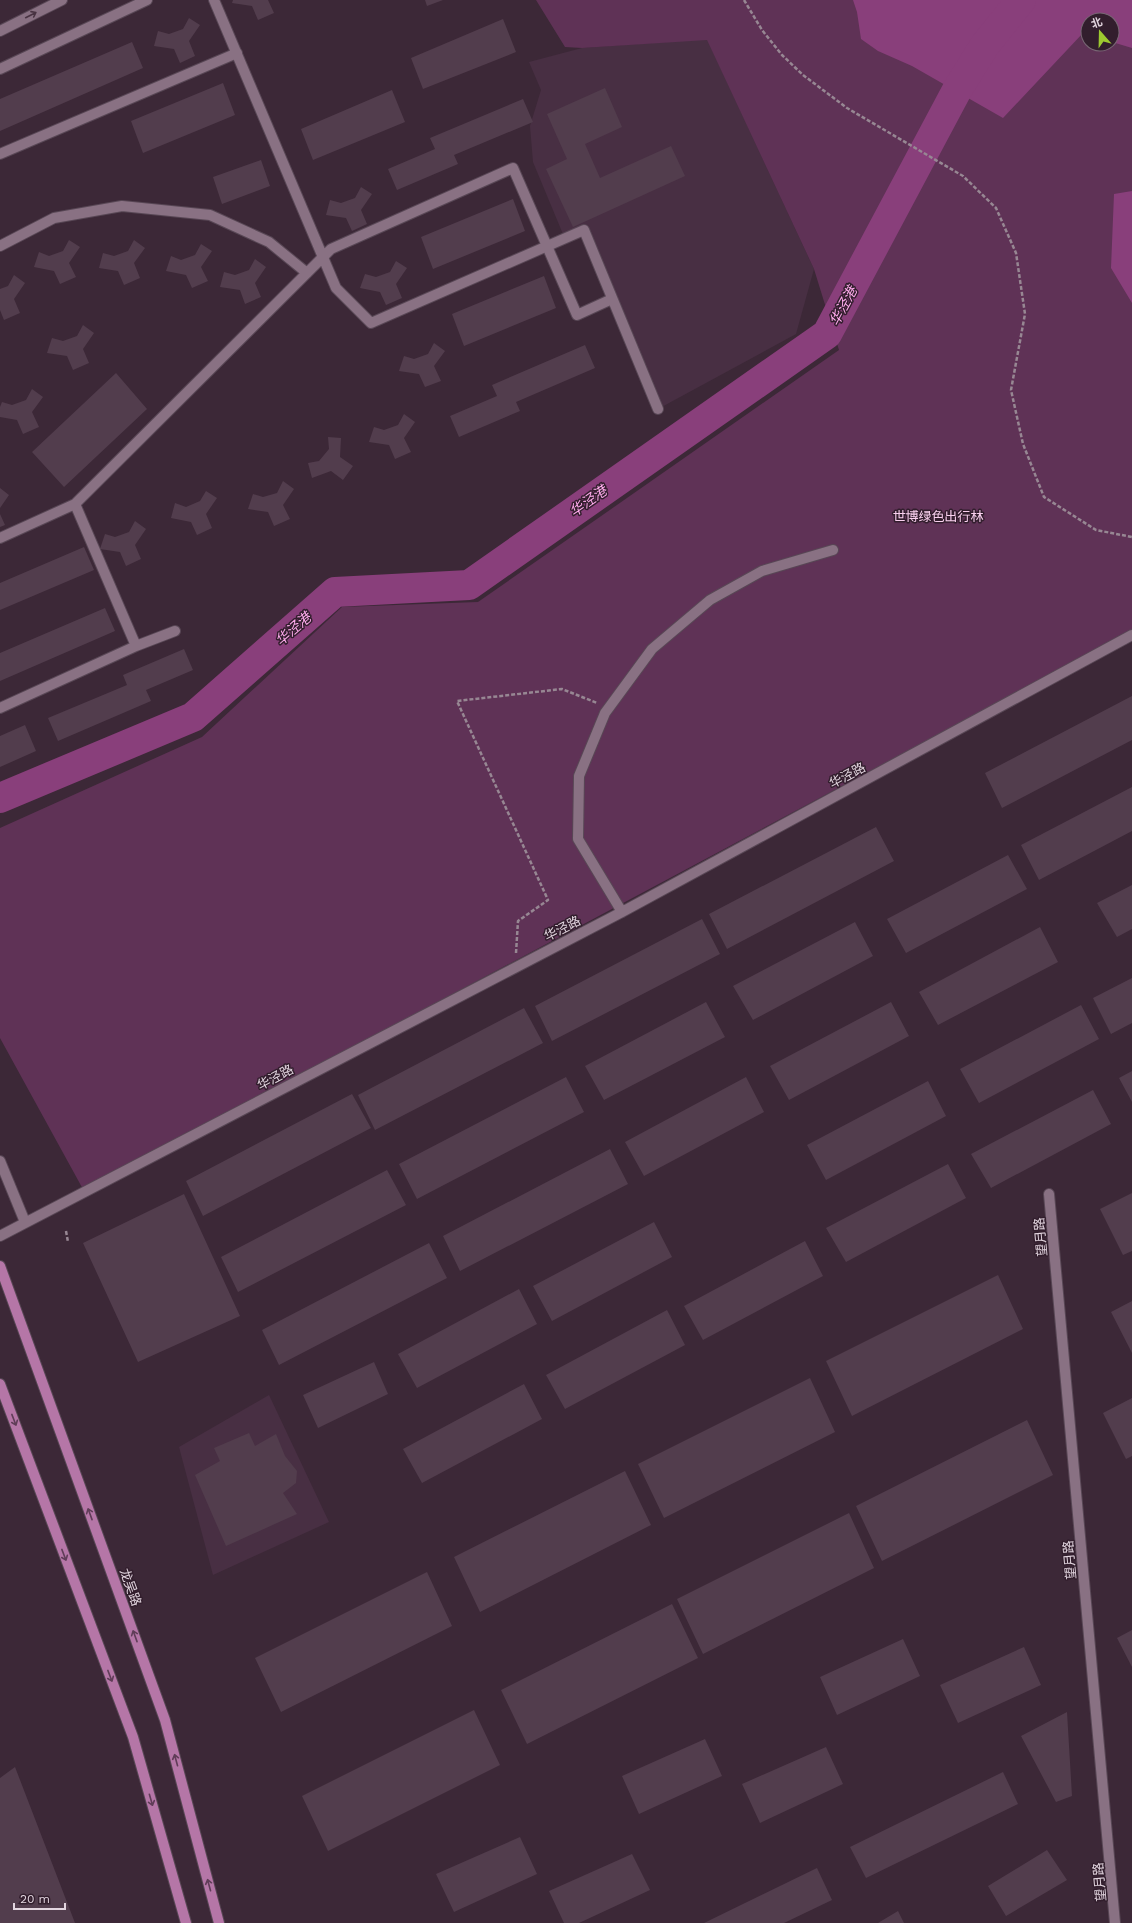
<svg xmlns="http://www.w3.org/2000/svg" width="1132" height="1923" font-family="'Work Sans','Noto Sans SC',sans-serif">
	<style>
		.built { fill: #482f43 }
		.green { fill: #5f3256; fill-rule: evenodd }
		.water { fill: #893f7b }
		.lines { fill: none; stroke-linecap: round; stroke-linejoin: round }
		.river { stroke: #893f7b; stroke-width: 30 }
		.building { fill: #523d4d }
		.minor-casing { stroke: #584755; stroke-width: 12 }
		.major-casing { stroke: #584755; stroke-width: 12 }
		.path { stroke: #978793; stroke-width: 2.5; stroke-dasharray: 4 2; stroke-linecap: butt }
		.minor { stroke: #897183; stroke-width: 10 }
		.major { stroke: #b576a7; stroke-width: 10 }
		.oneway { stroke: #483342 }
		.oneway2 { stroke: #603d58 }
		.labels { text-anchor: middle; stroke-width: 3; stroke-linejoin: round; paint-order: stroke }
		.park-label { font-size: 13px; fill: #fad0ef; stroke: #321e2d }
		.street-label { font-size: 13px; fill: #e2d5df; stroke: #321e2d }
		.water-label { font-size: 14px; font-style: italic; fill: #feabec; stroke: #321e2d }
	</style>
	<rect width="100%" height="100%" fill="#3c2837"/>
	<!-- built -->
	<path class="built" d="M707,39L814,269L796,334L658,409L585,230L565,239L533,162L530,126L541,90L529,62L582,48Z
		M269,1395L329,1522L213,1575L179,1447Z"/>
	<!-- green -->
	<path class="green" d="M536,0H1132V631L84,1191L0,1038V828L202,737L342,607L478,602L839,350L814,269L707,40L582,48L565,47ZM1088,20H1112V44H1088Z"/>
	<!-- water -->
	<path class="water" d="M853,0H1132V48L1112,42V20H1088V34L1083,33L1003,118L912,66L878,51L861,39L857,12Z
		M1132,191V303L1111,268L1114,194Z"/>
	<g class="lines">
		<!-- river -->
		<path class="river" d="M0,798L193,717L335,592L469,585L827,334L957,90L985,45L1021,0"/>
	</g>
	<!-- building -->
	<path class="building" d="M233,0H268L274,13L258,20L252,6L232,3Z
		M425,0H443L427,6Z
		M189,18L200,25L189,41L195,56L180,63L174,49L154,46L158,31L169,34L183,29Z
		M503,19L516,52L423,89L411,58Z
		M132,42L143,68L0,131V99Z
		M223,83L235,115L143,153L131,121Z
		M605,88L622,127L585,144L600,178L671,146L685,176L573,227L546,169L567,159L547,114Z
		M392,90L405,122L313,160L301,129Z
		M523,99L533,122L454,155L458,164L397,190L388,169L435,149L430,138Z
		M261,160L270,186L222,204L213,177Z
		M361,187L372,194L361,210L367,224L352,231L346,218L326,215L330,200L341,203L355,198Z
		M513,199L525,231L433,269L421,237Z
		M69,240L80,247L69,263L76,277L60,284L54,271L34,267L39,252L49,256L63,251Z
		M134,240L145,248L134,263L140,278L124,285L118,271L99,268L103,253L114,256L128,251Z
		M201,244L212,251L201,267L208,281L192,288L186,275L166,271L171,256L181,260L195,255Z
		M255,259L266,267L255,283L261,297L245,304L240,290L220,287L224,272L235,275L249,270Z
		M396,261L407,268L396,284L402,298L386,305L380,292L360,288L365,274L376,277L390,272Z
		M14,275L25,283L14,299L20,313L4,320L0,310V289L8,286Z
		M544,276L556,308L464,346L452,314Z
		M83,325L94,333L83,349L89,363L73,370L67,356L47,353L52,338L63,341L77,336Z
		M434,343L445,351L434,366L441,381L425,387L419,374L399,371L404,356L414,359L428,354Z
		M585,345L595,368L516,402L520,411L459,437L450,416L497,396L492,385Z
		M116,373L147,409L64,487L32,452Z
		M32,389L43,397L32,412L39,427L23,434L17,420L0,417V407L2,402L12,405L26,400Z
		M404,414L415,422L404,438L411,452L395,459L389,445L369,442L374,427L384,430L398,425Z
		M328,437L341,438L340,457L353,466L343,480L331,471L312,478L308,463L319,461L329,449Z
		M283,481L294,489L283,505L290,519L274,526L268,512L248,509L253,494L263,497L277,493Z
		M0,488L9,495L0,508Z
		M206,491L217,498L206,514L212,528L197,535L191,522L171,518L175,503L186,507L200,501Z
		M0,514L5,525L0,527Z
		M135,521L146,529L135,545L141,559L126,566L120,552L100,549L105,534L115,537L129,532Z
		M84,547L94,570L0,610V583Z
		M105,608L115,631L0,681V653Z
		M184,649L193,670L146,690L151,701L58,741L48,718L127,685L123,675Z
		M1132,696V740L1002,808L985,773Z
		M25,725L36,751L0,767V736Z
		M1132,787V831L1039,880L1021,845Z
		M876,827L894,861L727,949L709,914Z
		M1008,855L1027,889L906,953L887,919Z
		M1132,885V929L1117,937L1097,903Z
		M702,919L720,954L552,1041L535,1006Z
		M855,922L873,956L753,1020L733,986Z
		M1040,927L1058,962L938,1025L919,992Z
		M1132,978V1023L1111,1034L1093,998Z
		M706,1002L725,1037L604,1100L585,1066Z
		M891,1002L909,1036L789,1100L770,1066Z
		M1081,1005L1099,1039L979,1103L960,1069Z
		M524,1008L543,1043L375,1130L358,1095Z
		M1132,1071V1102L1119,1078Z
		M566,1077L584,1112L417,1199L399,1164Z
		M746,1077L764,1112L644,1176L625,1142Z
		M928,1081L946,1116L826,1180L807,1145Z
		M1093,1090L1111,1124L991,1188L971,1154Z
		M352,1094L371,1128L203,1216L186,1181Z
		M610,1149L628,1184L460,1271L443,1236Z
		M948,1164L966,1198L846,1262L826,1228Z
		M387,1170L406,1205L238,1292L221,1257Z
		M1132,1193V1251L1123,1255L1100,1209Z
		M184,1194L240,1316L138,1362L83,1243Z
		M654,1222L672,1257L552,1321L533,1286Z
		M805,1241L823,1276L703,1340L684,1306Z
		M429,1243L447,1278L279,1365L262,1330Z
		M998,1275L1023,1329L852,1416L826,1361Z
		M519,1289L537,1324L417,1388L398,1354Z
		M1132,1301V1353L1111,1312Z
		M667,1310L685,1345L565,1409L546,1375Z
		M374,1362L388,1394L318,1428L303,1395Z
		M810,1378L835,1432L664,1518L638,1464Z
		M524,1384L542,1419L422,1483L403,1449Z
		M1132,1398V1456L1126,1459L1103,1413Z
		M1027,1420L1053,1475L882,1561L856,1506Z
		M249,1433L255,1446L276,1434L285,1456L297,1471L296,1483L283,1493L297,1514L226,1546L195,1475L220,1461L214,1448Z
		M625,1471L651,1525L480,1612L454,1557Z
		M849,1513L874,1568L703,1654L677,1599Z
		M427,1572L452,1626L281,1712L255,1658Z
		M672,1604L698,1658L527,1744L501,1690Z
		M1132,1630V1667L1117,1638Z
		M903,1639L920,1676L837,1715L820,1677Z
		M1024,1647L1041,1685L958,1723L940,1685Z
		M474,1710L500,1765L328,1851L302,1796Z
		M1067,1712L1072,1796L1056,1802L1021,1736Z
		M705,1739L722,1776L639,1814L622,1776Z
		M826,1747L843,1784L760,1823L742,1784Z
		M15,1767L75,1923H0V1778Z
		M1003,1772L1018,1804L866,1878L850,1847Z
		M520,1837L537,1874L454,1912L436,1874Z
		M1047,1850L1067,1880L1006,1916L988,1886Z
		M632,1854L650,1890L579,1923H564L549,1891Z
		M817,1868L832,1900L784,1923H704Z
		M898,1911L904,1923H878Z"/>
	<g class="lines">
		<defs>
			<path id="minor" d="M214,0L336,288L371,323L584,230L658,409
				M0,31L62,0
				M0,69L147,0
				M0,154L237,53
				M0,246L54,218L122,206L210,215L269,242L307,273
				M75,504L136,646
				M0,538L75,504L331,249L513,168L577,315L612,299
				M0,708L136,646L175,631
				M622,912L578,839L579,776L605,713L652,649L710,600L762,571L833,550
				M0,1161L25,1222
				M1049,1194L1115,1923
				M0,1236L622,912L1132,635"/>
			<path id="major" d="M0,1266L165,1720L219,1923
				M0,1384L133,1737L186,1923"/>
		</defs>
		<!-- minor casing -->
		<use href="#minor" class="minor-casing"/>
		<!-- major casing -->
		<use href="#major" class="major-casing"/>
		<!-- path -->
		<path class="path" d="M744,0L762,30L782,55L803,75L847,108L963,176L996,208L1016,253L1025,314L1011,390L1023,444L1044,497L1096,530L1132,537
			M516,953L518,921L548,900L457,701L562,689L597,703
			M66,1231L68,1242"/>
		<!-- minor -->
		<use href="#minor" class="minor"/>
		<!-- major -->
		<use href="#major" class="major"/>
	</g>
	<!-- one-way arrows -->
	<defs><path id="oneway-shaft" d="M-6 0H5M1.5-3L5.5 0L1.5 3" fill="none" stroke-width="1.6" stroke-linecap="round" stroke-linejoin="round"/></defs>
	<use class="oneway" href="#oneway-shaft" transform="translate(31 15) rotate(-27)"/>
	<g class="oneway2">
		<use href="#oneway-shaft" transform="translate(14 1420) rotate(69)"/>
		<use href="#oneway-shaft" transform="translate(90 1514) rotate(-110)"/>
		<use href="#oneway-shaft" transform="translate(64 1555) rotate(69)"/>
		<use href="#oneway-shaft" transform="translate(135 1636) rotate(-110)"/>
		<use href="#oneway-shaft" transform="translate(110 1676) rotate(69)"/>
		<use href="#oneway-shaft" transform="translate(176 1760) rotate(-105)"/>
		<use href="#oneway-shaft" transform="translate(151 1800) rotate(74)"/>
		<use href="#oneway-shaft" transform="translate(209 1885) rotate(-105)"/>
	</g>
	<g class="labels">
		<!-- park labels -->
		<g class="park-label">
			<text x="938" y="521">世博绿色出行林</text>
		</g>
		<!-- street labels -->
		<g class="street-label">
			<text transform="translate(847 775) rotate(-28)" y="5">华泾路</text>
			<text transform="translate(562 928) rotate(-27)" y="5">华泾路</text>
			<text transform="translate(275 1077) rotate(-28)" y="5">华泾路</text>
			<text transform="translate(1040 1237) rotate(-95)" y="5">望月路</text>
			<text transform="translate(1069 1560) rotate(-95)" y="5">望月路</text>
			<text transform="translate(131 1587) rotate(70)" y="5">龙吴路</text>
			<text transform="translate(1099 1882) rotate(-95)" y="5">望月路</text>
		</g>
		<!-- water labels -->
		<g class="water-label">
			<text transform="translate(843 306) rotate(-62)" y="5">华泾港</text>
			<text transform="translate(588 501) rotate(-35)" y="5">华泾港</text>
			<text transform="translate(293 629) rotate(-41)" y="5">华泾港</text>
		</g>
	</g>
	<!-- north arrow -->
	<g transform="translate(1100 32) rotate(340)"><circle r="19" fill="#321e2d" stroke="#786774"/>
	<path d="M0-3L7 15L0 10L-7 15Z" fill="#9dca30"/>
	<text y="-6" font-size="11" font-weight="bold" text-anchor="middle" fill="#e2d5df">北</text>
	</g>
	<!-- scale -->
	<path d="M14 1903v6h51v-6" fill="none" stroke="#e2d5df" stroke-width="2"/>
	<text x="20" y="1903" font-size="12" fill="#e2d5df" stroke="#321e2d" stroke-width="3" paint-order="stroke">20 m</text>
</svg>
